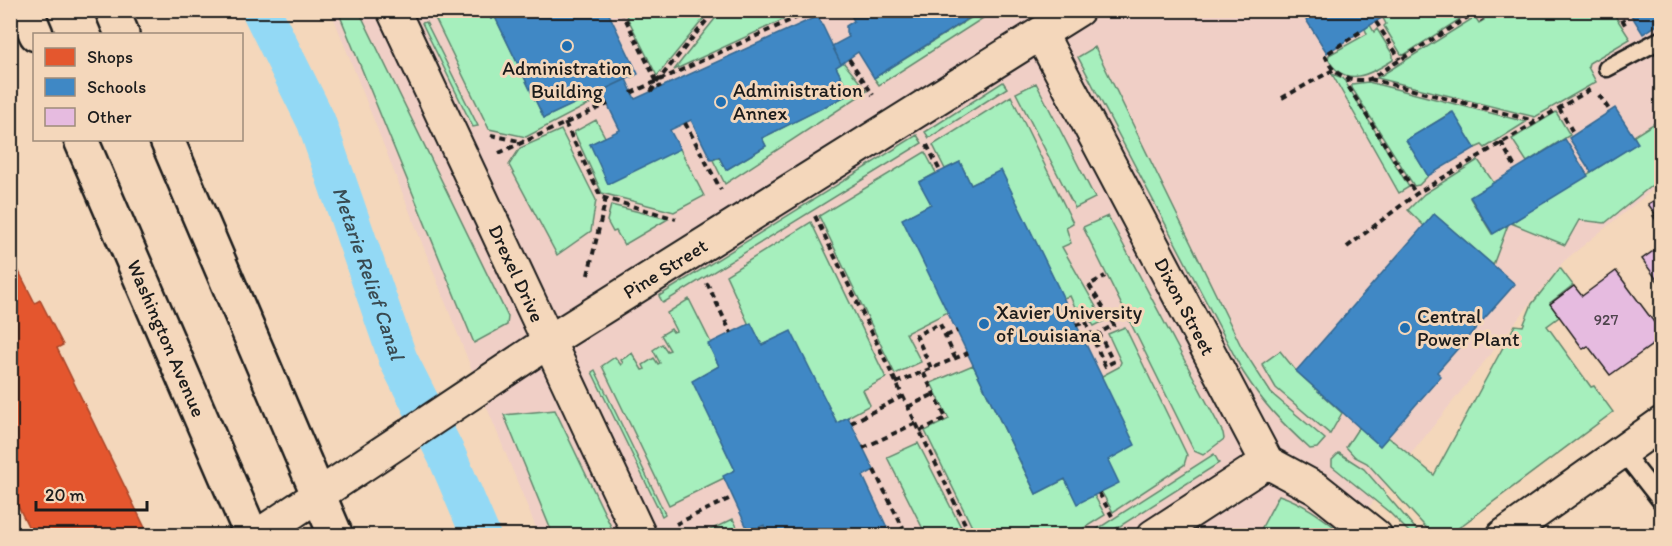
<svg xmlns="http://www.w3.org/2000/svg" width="1672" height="546" font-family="Itim,sans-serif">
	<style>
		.built { fill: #f0cfc6 }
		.green { fill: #a6efbd; stroke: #61866c; stroke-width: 1.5 }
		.shops { fill: #e4572e; stroke: #a84529; stroke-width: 1.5 }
		.schools { fill: #3f88c5; stroke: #346892; stroke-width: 1.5 }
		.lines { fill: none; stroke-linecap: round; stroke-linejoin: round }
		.canal { stroke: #93d9f5; stroke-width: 39 }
		.building { fill: #e6bbe0; stroke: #1c1c1c; stroke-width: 1.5 }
		.service-casing { stroke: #1c1c1c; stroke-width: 21 }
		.minor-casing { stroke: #1c1c1c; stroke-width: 36 }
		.tertiary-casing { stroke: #1c1c1c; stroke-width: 38 }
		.path { stroke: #1c1c1c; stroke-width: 4; stroke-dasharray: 6 4.5; stroke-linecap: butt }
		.service { stroke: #f4d7bb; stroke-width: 16 }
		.minor { stroke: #f4d7bb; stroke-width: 32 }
		.tertiary { stroke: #f4d7bb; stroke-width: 33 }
		.poi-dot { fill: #1f6fb2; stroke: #f4d7bb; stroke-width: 2 }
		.labels { text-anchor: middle; stroke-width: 6; stroke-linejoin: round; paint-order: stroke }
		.number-label { font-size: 16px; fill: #4e444d }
		.poi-label { font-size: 20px; fill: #1c1c1c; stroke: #f4d7bb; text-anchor: start }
		.street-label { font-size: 20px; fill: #1c1c1c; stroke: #f4d7bb }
		.water-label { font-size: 21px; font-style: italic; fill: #3a4b52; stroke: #f4d7bb }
	</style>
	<rect width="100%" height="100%" fill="#f4d7bb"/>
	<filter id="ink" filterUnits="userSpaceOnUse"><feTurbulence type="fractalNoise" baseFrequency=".0167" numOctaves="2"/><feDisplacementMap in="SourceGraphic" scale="12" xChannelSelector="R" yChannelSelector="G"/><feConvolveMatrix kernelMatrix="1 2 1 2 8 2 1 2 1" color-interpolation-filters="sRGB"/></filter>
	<g filter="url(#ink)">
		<!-- built -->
		<path class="built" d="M331,11H1661V183L1564,261L1358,521L1376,535H539L479,388Z"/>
		<!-- green -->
		<path class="green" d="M487,10L491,19L495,17L544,118L594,94L597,100L526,137L489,129L434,16L448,11Z
			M722,10H802V11L674,70Z
			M338,11H359L508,317L507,325L474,343Z
			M624,11H710L657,76Z
			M982,11H994L879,85L874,78Z
			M1394,11H1431L1435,16L1444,11H1460L1462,14L1460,19L1404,55L1401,54L1384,26L1386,24L1383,18Z
			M1485,11H1612L1630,39L1589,63L1588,67L1596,82L1535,117L1377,78L1475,17L1479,23L1484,20L1481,13Z
			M426,22L478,126L473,127L422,23Z
			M1370,25L1374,32L1377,29L1393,55V60C1371,74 1345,89 1328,59L1329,55L1367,34L1365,29Z
			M1095,47L1242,348L1271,393L1325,439L1317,448L1310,449C1282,423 1264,405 1243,372L1078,57Z
			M843,62L867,91L725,184L713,160L719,157L726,170L766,146L762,138L850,94L836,67Z
			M1332,74L1343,78L1409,187L1399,193Z
			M1003,82L1007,88L929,138L925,132Z
			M1368,82L1526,122L1485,148L1482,145L1475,148L1452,112L1407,140L1428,176L1419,185L1414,186L1352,88V84Z
			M1036,83L1095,198L1075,208L1016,93Z
			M1011,96L1073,223L1066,227L1071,243L1062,247L1104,321L1094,326L1087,316H1083L1078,307H1075L1070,296L1063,298L1001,171L971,185L960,162L945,169L933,145Z
			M1556,112L1570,135L1527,162L1512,139Z
			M1661,119V178L1605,223L1579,220L1565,245L1511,223L1637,143L1634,136Z
			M596,120L605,137L591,144L680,149L704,196L674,212L602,193L574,132Z
			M561,130L596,200L591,231L557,255L509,165L520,148Z
			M917,135L922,143L663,303L659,296Z
			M925,152L936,173L920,182L931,204L903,219L948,312L906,333L921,362L895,374L819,216Z
			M1478,160L1494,183L1470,198L1492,234L1508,225L1493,265L1434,214L1424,226L1408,210L1424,194Z
			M611,205L668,219L624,245L616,231L613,232L607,221Z
			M1108,216L1223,433L1224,439L1203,455L1194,451L1083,227Z
			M811,222L886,378L863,390L870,405L837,423L790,332L762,345L751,324L749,325L726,275Z
			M1560,268L1573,285L1550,303L1559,317L1547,326L1591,387L1594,386L1613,412L1449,535H1433L1367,463L1355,457L1346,447L1359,427L1380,446L1388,437L1434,475L1515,325L1523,326L1532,304Z
			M689,299L711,343L709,344L719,366L693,381L735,470L724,478L669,505L602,366L615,357L621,365L623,363L621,360L632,353L642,370L645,369L643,365L654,358L658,364L660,363L653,350L662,344L667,351L670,350L661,335L671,329L673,332L676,331L667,313Z
			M1125,327L1187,455L1184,465L1113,512L1101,491L1108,460L1102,376L1119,367L1121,362L1108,334Z
			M1280,351L1296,371L1342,413L1330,434L1276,388L1262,364Z
			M973,365L1036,494L1065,479L1077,503L1094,495L1105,515L1073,535H976L925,431L949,419L931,383Z
			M595,370L665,514L662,516L592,372Z
			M555,410L615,535H553L504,415Z
			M918,443L965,535H926L887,457Z
			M1339,453L1364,469L1421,535H1412L1389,512L1332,466V460Z
			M1214,454L1219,463L1106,535H1088Z
			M1279,495C1304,503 1324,519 1345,535H1279L1261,529Z
			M733,519L741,535H700Z"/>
		<!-- shops -->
		<path class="shops" d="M10,254L35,303L40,300L63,345L57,348L149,536H33L10,490Z"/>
		<!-- schools -->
		<path class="schools" d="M487,10H607L638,74L544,118L495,17L491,19Z
			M848,10H982L874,78L858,52L841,64L832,46L849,37L846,32V26L854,21Z
			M1310,10H1394L1327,53L1303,15Z
			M1628,10H1662V22L1643,34Z
			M818,16L841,64L836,67L850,94L762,138L766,146L726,170L719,157L711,160L691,120L670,130L680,149L608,184L590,144L620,130L601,91L626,79L635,99Z
			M1615,108L1638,143L1591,172L1569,138Z
			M1453,112L1475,148L1428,176L1406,140Z
			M1565,139L1588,176L1493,234L1470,197Z
			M960,162L971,185L1001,170L1135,445L1108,460L1119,483L1077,504L1065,479L1036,494L902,219L931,204L919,182Z
			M1434,214L1515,284L1437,372L1441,376L1380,446L1296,371Z
			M751,323L762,345L791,331L837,423L848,417L874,470L863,476L891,536H769L764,525L749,532L723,476L735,470L692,381L719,366L708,344Z"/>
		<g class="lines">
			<!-- canal -->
			<path class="canal" id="s1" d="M261,10L316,121L398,359L447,456L481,536"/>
		</g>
		<!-- building -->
		<path class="building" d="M1662,196V228L1653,216L1656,215L1648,204Z
			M1662,245V287L1642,259Z
			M1616,271L1662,333V338L1610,375L1588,346L1583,349L1550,304L1574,286L1582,296Z"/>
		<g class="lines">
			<defs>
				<path id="service" d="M1607,68L1662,39
					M1622,451L1662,502"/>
				<g id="minor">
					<path id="s2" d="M393,10L640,536"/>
					<path id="s3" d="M1041,34L1267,462L1317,489L1376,536"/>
					<path id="s4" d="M257,536L548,342L1078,10"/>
					<path d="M1153,536L1267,462"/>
					<path d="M1503,536L1662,423"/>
				</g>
				<g id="tertiary">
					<path d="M26,10L36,34"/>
					<path d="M112,10L122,34"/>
					<path id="s5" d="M81,140L252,536"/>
					<path d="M167,140L336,536"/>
				</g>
			</defs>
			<!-- service casing -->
			<use href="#service" class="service-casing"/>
			<!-- minor casing -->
			<use href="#minor" class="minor-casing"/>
			<!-- tertiary casing -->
			<use href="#tertiary" class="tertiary-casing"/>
			<!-- path -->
			<path class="path" d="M621,10L660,88
				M1617,10L1627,28
				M1476,11L1482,21
				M1376,22L1400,59
				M1360,32L1325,55C1327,59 1329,65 1332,68C1340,78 1358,82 1370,79L1479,10
				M849,59L873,95
				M1347,77L1348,86L1416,194
				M1370,79L1535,121
				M651,92L657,82L715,10
				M631,93L813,10
				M1599,95L1610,111
				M1282,98L1333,70
				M1559,108L1574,134
				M565,123L601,197L676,219
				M685,123L721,190
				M491,135L524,142
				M1501,142L1516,169
				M927,145L940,171
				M499,153L608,104
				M815,216L971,536
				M1347,247L1416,194L1591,89
				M588,275L606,198
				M707,283L731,333
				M1076,325L1086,322L1105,366L1113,362L1099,333L1114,325L1089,285L1105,276
				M946,336L957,331
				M931,368L916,335L940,324L955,358
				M896,383L968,353
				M908,407L934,394
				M851,423L903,396
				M920,431L946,418L923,372
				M863,448L916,423
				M874,470L907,536
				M1099,493L1112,516
				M676,524L733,497"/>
			<!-- service -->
			<use href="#service" class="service"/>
			<!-- minor -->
			<use href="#minor" class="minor"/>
			<!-- tertiary -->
			<use href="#tertiary" class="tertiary"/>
		</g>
	</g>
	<!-- markers -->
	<g class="poi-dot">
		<circle cx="567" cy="46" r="6"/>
		<circle cx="721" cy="102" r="6"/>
		<circle cx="984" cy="324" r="6"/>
		<circle cx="1405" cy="328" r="6"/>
	</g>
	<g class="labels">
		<!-- number labels -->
		<g class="number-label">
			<text x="1606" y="325">927</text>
		</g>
		<!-- poi labels -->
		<g class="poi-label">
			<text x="567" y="75" text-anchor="middle">Administration<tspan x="567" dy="23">Building</tspan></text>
			<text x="733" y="97">Administration<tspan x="733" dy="23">Annex</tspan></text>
			<text x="996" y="319">Xavier University<tspan x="996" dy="23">of Louisiana</tspan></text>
			<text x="1417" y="323">Central<tspan x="1417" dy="23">Power Plant</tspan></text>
		</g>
		<!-- street labels -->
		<g class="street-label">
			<text dy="7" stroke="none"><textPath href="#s4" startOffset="488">Pine Street</textPath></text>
			<text dy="7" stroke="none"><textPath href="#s2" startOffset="291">Drexel Drive</textPath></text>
			<text dy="7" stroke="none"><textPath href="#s3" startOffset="308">Dixon Street</textPath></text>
			<text dy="7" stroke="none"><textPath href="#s5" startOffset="216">Washington Avenue</textPath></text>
		</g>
		<!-- water labels -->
		<g class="water-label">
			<text dy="7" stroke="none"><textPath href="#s1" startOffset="285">Metarie Relief Canal</textPath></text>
		</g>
	</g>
	<!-- margin -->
	<rect width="1672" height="546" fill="none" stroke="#f4d7bb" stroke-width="36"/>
	<rect x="18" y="18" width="1636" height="510" fill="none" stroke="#1c1c1c" stroke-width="2" filter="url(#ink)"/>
	<!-- legend -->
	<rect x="33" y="33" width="210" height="108" fill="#f4d7bb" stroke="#9e8c7b" stroke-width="1.5"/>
	<rect x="45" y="48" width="30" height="18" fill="#e4572e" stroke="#9e8c7b" stroke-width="1.5"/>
	<text x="87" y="63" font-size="18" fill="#1c1c1c">Shops</text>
	<rect x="45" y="78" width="30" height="18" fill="#3f88c5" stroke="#9e8c7b" stroke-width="1.5"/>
	<text x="87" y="93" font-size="18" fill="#1c1c1c">Schools</text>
	<rect x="45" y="108" width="30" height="18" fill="#e6bbe0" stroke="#9e8c7b" stroke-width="1.5"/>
	<text x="87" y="123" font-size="18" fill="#1c1c1c">Other</text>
	<!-- scale -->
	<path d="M36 501v9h111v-9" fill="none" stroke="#1c1c1c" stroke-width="3"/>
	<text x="45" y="501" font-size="18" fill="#1c1c1c" stroke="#f4d7bb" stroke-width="4.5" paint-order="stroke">20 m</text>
</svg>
